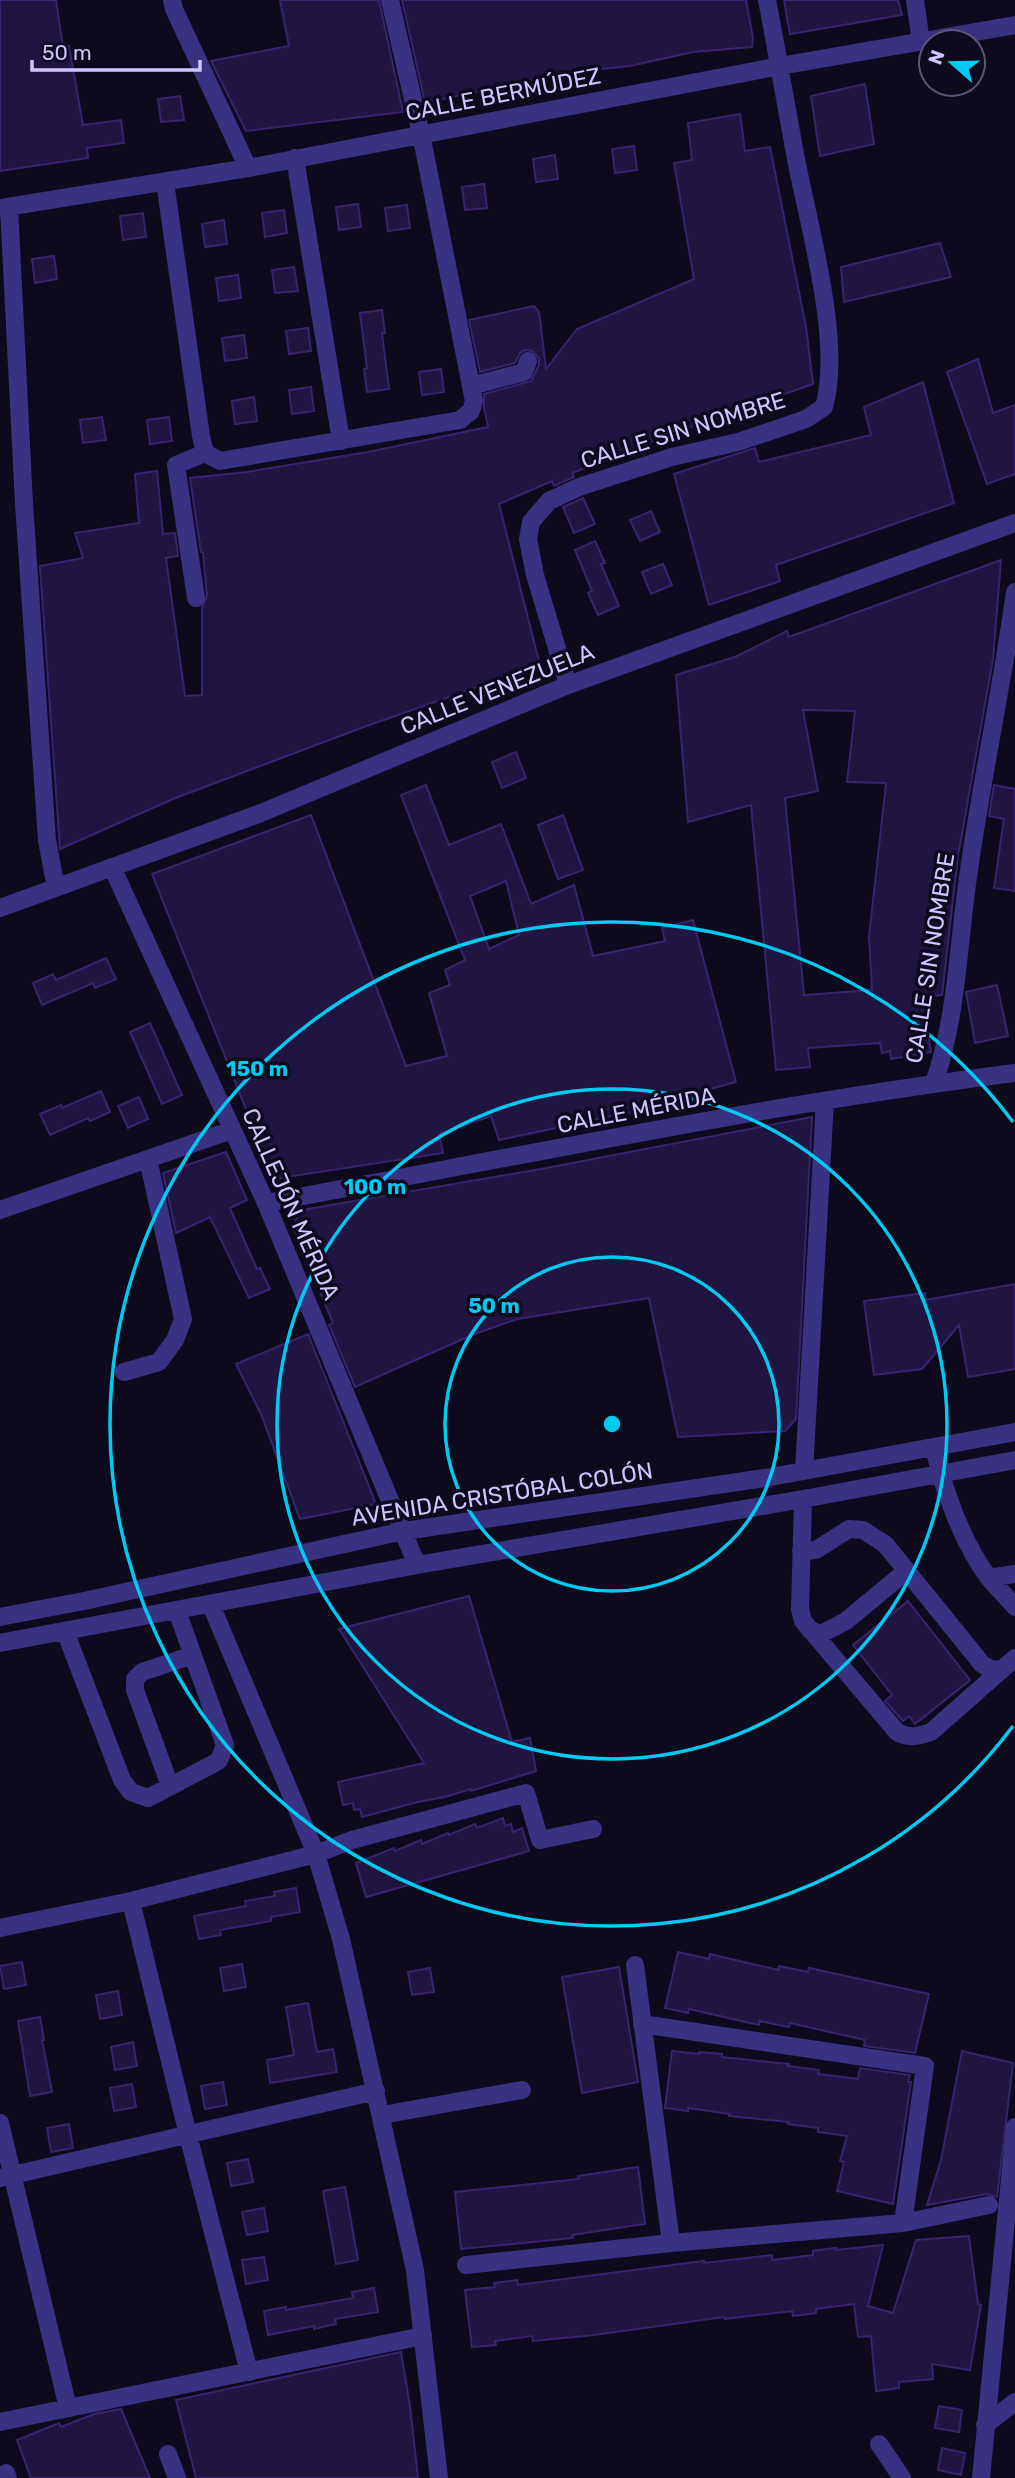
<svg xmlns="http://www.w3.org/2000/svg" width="1015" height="2478" font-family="Rubik,sans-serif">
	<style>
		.building { fill: #201440; stroke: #38246e; stroke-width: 2; fill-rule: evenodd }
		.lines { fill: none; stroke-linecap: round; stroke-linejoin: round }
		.minor { stroke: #393181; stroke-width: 18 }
		.ring { fill: none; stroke: #00caf1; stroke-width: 3.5 }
		.labels { text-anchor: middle; stroke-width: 7; stroke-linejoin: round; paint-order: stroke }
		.street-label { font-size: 23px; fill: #d0c6ff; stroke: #0e0a1d }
		.centre { fill: #00caf1; stroke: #0e0a1d; stroke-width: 3.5 }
		.ring-label { font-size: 21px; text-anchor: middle; font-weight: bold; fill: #00caf1; stroke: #0e0a1d; stroke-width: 7; stroke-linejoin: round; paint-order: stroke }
	</style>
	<rect width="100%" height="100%" fill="#0e0a1d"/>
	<!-- building -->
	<path class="building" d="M0,0H56L63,47L69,46L83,125L121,120L124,143L87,148L88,158L0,171Z
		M280,0H379L403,112L246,131L211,61L289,46Z
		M402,0H746L753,38L752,47L693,52L630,66L571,72L433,101L424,98Z
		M784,0H898L902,15L790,34Z
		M865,84L874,144L820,156L811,96Z
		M180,96L184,120L161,122L158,99Z
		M740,114L745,151L770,147L806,327L813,384L682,430L572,473L574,477L554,486L552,481L499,504L540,665L361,728L173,799L60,849L40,566L83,558L75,533L139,523L135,474L157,471L163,534L175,533L178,556L166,558L185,696L202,695V607L207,596L203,552H201L190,478L247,472L368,452L488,427L484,407V394L531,381L539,365V358L532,351L525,350L520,353L515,363L480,372L469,320L534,306L539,312L546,369L577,329L694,279L674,163L692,160L688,123Z
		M634,146L637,170L615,173L612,149Z
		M555,155L558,179L536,182L533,159Z
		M484,184L487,208L465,210L462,187Z
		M358,204L361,227L339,230L336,207Z
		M407,205L410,228L388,231L385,208Z
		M284,210L287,233L265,237L262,213Z
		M143,213L146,237L123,240L120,216Z
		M224,220L227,244L205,247L202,224Z
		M940,243L951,277L844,302L841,267Z
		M54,256L57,279L35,283L32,259Z
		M294,267L298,291L275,293L272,270Z
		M238,275L241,298L219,301L216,278Z
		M382,310L385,333H382L389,389L367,392L364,369L367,368L360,313Z
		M308,328L311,351L289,354L286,331Z
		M244,335L247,358L225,361L222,338Z
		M978,359L993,413L1015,405V474L987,484L947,372Z
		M441,369L444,392L422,395L419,372Z
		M923,382L954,503L776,565L780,581L709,605L674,474L755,448L759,462L871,435L864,407Z
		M311,387L314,411L292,414L289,390Z
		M254,397L257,421L235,424L232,401Z
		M102,417L106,440L83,443L80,420Z
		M169,417L172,441L150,444L147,420Z
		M583,498L595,524L574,533L563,507Z
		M651,511L660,532L640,541L630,520Z
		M595,541L605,563L601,564L619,606L598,615L588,593L592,591L575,550Z
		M1001,560L993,659L958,856L942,995L922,997L931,1052L891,1059L890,1051L882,1053L880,1043L808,1048L810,1067L776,1070L751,805L688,822L676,675L735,657L787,631L789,637ZM803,710L855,711L847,782L886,783L869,937L872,990L804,995L785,798L818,791Z
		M663,564L672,585L651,594L642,572Z
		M516,752L526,778L502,788L492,762Z
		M426,785L449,845L501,824L531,904L574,885L593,956L665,941L662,928L693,920L736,1082L702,1091L704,1097L499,1140L491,1116L439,1134L443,1153L274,1179L152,874L311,815L406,1066L447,1056L429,993L450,985L445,970L465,960L401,795ZM506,881L519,935L489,949L470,896Z
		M994,785L1015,789V891L994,888L1004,819L989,816Z
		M563,815L583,870L558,879L538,825Z
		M106,958L116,979L95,988L93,983L42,1005L33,983L53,974L56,980Z
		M997,985L1008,1036L975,1043L966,992Z
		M150,1023L182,1095L162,1104L130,1032Z
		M101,1091L110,1112L90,1121L88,1118L50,1135L40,1114L61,1105L62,1108Z
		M139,1097L148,1119L128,1128L118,1106Z
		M812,1117L796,1419L785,1431L678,1437L649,1298L517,1319L472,1335L355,1387L329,1325L333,1323L293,1227L297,1216L308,1209L541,1169Z
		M226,1152L247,1200L230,1208L257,1269L260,1268L270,1289L249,1298L210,1217L176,1233L163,1173Z
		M1015,1284V1369L968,1377L959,1325L922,1369L874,1375L864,1301L925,1293V1300Z
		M308,1334L376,1504L300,1519L261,1414L236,1364Z
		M469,1596L512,1742L530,1738L536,1771L471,1791V1789L445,1797L418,1802L362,1817L360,1809L354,1810L353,1803L343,1805L338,1782L424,1763L339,1629Z
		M908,1601L970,1680L915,1724L909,1716L903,1721L885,1701L892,1695L853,1645Z
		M503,1818L505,1826L511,1824L513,1832L522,1828L529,1851L366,1897L356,1863L394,1848L395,1851L421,1840L422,1844L448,1833L449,1835L475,1824L477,1828Z
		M296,1888L300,1912L271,1917V1921L220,1930L221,1935L199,1939L194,1916L246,1906L245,1901L275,1896L274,1892Z
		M678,1952L709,1959L710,1954L778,1970L779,1966L808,1972L809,1968L929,1994L915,2053L864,2046L865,2040L790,2023L789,2027L760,2021L759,2025L689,2009L688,2013L665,2008Z
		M22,1962L26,1985L4,1989L0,1966Z
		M242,1964L246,1987L224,1991L220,1968Z
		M619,1967L638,2082L582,2093L562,1977Z
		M430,1968L434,1992L412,1995L408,1972Z
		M118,1991L122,2015L100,2019L96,1995Z
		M308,2003L317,2052L333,2049L337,2072L270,2083L267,2060L294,2055L286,2007Z
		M40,2017L44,2040H42L52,2092L30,2096L18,2021Z
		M133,2042L137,2066L115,2070L111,2047Z
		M672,2051L699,2054V2052L722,2054V2057L789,2064L788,2066L819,2070L818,2074L858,2079L860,2068L910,2075L908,2082H911L893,2204L837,2191L844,2162L840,2161L847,2136L818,2132V2128L788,2124L789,2122L729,2116L730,2114L688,2108V2111L665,2108Z
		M962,2051L1013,2063L997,2197L987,2194L927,2205L941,2160Z
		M223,2082L227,2105L205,2109L201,2086Z
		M132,2084L136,2107L114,2111L110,2088Z
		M69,2124L73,2148L51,2152L47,2128Z
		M248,2159L253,2182L231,2186L227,2163Z
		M638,2167L645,2224L572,2235L573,2238L461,2249L455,2192L579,2179L578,2176Z
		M345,2187L358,2260L336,2264L323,2191Z
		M264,2208L268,2231L247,2235L242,2212Z
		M969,2236L978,2304L981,2305L970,2370L932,2364L933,2379L899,2382V2388L876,2391L871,2336L858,2337L854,2304L816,2309V2313L793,2316L792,2311L725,2319L724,2317L594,2335L533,2341L532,2336L495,2341L496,2345L472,2347L465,2290L495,2287L494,2283L517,2280L518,2285L704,2261V2263L772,2255V2260L813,2255V2251L836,2248V2250L883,2245L868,2306L893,2313L916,2240Z
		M264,2257L268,2280L246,2284L242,2260Z
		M374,2288L378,2312L335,2319L336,2324L314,2329V2326L268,2335L264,2311L286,2307V2310L353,2298L352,2292Z
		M401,2352L410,2406L418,2478H196L176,2400Z
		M939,2406L962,2410L959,2432L935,2428Z
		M121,2409L150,2478H31L17,2440L59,2423L61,2427L94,2414Z
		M942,2448L965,2453L961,2475L938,2470Z"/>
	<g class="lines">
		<!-- minor -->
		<path class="minor" d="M172,0L174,9L248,168
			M915,0L921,42
			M295,158L341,441
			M165,182L201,436L205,453L220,461L460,420L471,411L474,401L421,134L390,0
			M9,207L24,504L47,840L56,888
			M0,208L248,168L780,66L1015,25
			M471,386L524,372L528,361
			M196,598L176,465L205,453
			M568,685L535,575L528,539L531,522L549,501L579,487L672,457L738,442L806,419L824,407C842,344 811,234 798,169C787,113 778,56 767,0
			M112,867L266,1203L417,1565
			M0,908L261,813L568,685L1015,523
			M934,1083C957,1017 958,946 968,877C981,782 1002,688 1015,592
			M266,1203C515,1157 764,1105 1015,1073
			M0,1210L232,1130
			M124,1372L159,1362L175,1340L183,1319L148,1159
			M934,1447C943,1489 963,1544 989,1578C997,1588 1007,1597 1015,1607
			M804,1471L825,1101
			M803,1499L800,1609L803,1621L897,1732C909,1739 919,1736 931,1732L1015,1658
			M801,1551L816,1550L849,1529L863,1530L885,1544L982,1664L990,1669L1001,1670
			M989,1578L1015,1574
			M211,1605L316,1854L341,1939L415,2270L439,2478
			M0,1617L84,1601L404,1531L765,1478L1015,1432
			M810,1630L821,1634L846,1621L905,1572
			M65,1631L122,1780L131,1792L148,1798L213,1764L219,1760L225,1745L177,1611
			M0,1643L417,1565L803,1499L1015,1460
			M170,1786L135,1690V1679L142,1672L193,1655
			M131,1901L188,2135L249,2372
			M0,1928L131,1901L316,1854L352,1840L526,1793L540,1840L593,1829
			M635,1965L671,2243
			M642,2024L925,2066L903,2223
			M382,2115L522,2090
			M0,2123L68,2408
			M0,2178L376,2091
			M466,2265L671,2243L903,2223L989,2205
			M0,2422L423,2336
			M985,2425L1015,2402
			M879,2444L902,2478
			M168,2454L177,2478
			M6,2473L8,2478
			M981,2478L1015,2127"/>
	</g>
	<!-- distance rings -->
	<g class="ring">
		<circle cx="612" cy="1424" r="167"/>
		<circle cx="612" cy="1424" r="335"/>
		<path d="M1013 1726A502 502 0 1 1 1013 1122"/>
	</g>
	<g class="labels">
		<!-- street labels -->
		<g class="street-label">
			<text transform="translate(503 94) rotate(-11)" y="8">CALLE BERMÚDEZ</text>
			<text transform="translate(683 430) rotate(-17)" y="8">CALLE SIN NOMBRE</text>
			<text transform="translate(497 689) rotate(-22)" y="8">CALLE VENEZUELA</text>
			<text transform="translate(930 958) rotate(-81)" y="8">CALLE SIN NOMBRE</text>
			<text transform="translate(636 1110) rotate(-11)" y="8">CALLE MÉRIDA</text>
			<text transform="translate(291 1204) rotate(66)" y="8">CALLEJÓN MÉRIDA</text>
			<text transform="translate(502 1494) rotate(-9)" y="8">AVENIDA CRISTÓBAL COLÓN</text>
		</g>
	</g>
	<circle cx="612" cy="1424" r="10" class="centre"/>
	<g class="ring-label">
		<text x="257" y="1076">150 m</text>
		<text x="375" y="1194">100 m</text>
		<text x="494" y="1313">50 m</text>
	</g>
	<!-- north arrow -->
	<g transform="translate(952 63) rotate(290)"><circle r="33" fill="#0e0a1d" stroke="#5c5577" stroke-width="2"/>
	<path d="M0-5L12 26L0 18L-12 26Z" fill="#00caf1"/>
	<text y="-10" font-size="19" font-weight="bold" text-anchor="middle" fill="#d0c6ff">N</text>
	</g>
	<!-- scale -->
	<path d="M32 60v10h168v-10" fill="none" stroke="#d0c6ff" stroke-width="3.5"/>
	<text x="42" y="60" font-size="21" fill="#d0c6ff" stroke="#0e0a1d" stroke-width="5" paint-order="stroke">50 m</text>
</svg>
